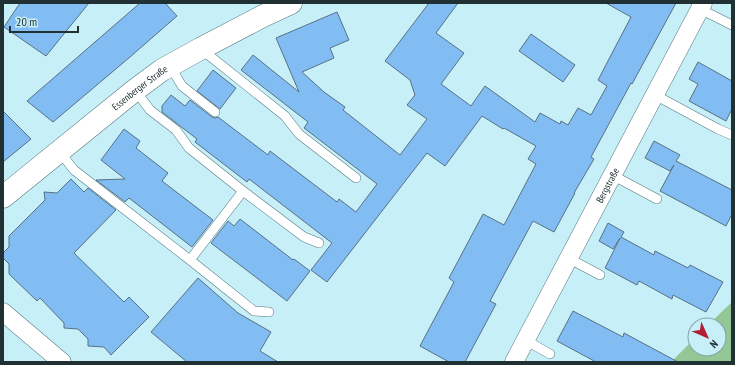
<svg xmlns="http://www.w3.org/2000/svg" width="735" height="365" font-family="'PT Sans Narrow',sans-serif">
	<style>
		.green { fill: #93c795 }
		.building { fill: #81bdf3; stroke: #597084 }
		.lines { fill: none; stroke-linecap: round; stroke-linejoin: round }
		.lane-casing { stroke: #54787f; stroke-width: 10 }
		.street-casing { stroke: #54787f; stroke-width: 19 }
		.secondary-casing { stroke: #54787f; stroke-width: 23 }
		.lane { stroke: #fff; stroke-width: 9 }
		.street { stroke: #fff; stroke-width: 18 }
		.secondary { stroke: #fff; stroke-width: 22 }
		.labels { text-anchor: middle; stroke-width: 4; stroke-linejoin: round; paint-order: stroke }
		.street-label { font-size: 10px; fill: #213033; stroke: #c7eff7 }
	</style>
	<rect width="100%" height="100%" fill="#c7eff7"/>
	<!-- green -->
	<path class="green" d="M732,302V362H671L695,338V349H719V325H708Z"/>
	<!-- building -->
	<path class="building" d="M20,3H89L46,56L4,27Z
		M140,3H165L177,16L130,57L53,122L27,101Z
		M429,3H458L436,33L464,53L441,84L471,106L485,86L535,122L540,113L560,124L561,121L568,125L578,108L591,115L607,86L598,80L631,17L606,3H676L632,84L631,83L591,157L594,159L574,193H575L554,232L533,221L490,301L496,304L465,362H449L420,346L454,282L449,278L483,214L504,225L536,164L528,159L536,146L504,128L503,129L482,116L445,166L427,153L327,282L311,270L332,243L249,179L247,182L195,142L197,139L162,112V106L171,95L185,106L190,100L212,117L215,118L218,117L268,155L270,151L337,202L339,199L356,212L377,184L304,128L308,122L241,70L253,55L299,92L276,38L337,12L349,40L330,48L334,58L302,72L324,92L345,107L343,110L400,155L427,119L407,105L415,95L410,80L385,61Z
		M531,34L575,65L563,82L519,51Z
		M698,62L732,81V109L726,121L689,101L698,84L689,79Z
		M213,70L236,88L220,109L197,91Z
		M3,111L31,139L3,162Z
		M124,129L140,141L136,148L168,173L162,181L213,220L192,247L129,198L125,202L96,180L125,179L101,160Z
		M654,141L680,155L676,161L732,190V214L726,226L660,191L674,165L670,171L645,158Z
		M71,179L84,192L88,188L116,210L74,253L124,302L129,297L149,317L111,355L104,347L88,346V339L78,329L64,328V323L40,298L37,301L9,274V264L3,258V253L9,247V236L45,200L44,192L57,193Z
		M240,219L293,260L294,259L310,271L287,301L211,243L228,221L234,226Z
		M608,223L624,232L621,237L654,255L655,251L688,268L690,265L723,282L706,312L673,295L672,299L639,281L637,285L605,268L620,238L613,249L599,241Z
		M198,278L238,313L271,332L260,351L278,362H187L151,332Z
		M573,311L623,337L624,333L678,362H596L557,341Z"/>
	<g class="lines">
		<defs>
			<path id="lane" d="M700,9L732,25
				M201,49L285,116L299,134L356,178
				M170,66L182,86L215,112
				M135,90L150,110L176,130L189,148L243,191
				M655,95L718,129L732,135
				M59,151L74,170L190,260
				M612,175L657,199
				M568,258L600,275
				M269,312L254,311L190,260L243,191L304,237L319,243
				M525,340L550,354"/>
			<g id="street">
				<path d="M3,312L62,362"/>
				<path id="s1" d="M514,362L703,3"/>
			</g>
			<g id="secondary">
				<path id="s2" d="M3,197L135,90L162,70L200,49L263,16L291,3"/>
			</g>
		</defs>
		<!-- lane casing -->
		<use href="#lane" class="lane-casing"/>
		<!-- street casing -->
		<use href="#street" class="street-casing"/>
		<!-- secondary casing -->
		<use href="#secondary" class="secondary-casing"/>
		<!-- lane -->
		<use href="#lane" class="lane"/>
		<!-- street -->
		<use href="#street" class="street"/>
		<!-- secondary -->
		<use href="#secondary" class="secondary"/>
	</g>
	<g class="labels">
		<!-- street labels -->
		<g class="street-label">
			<text dy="4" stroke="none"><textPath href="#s2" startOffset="175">Essenberger Straße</textPath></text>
			<text dy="4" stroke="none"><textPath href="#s1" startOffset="200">Bergstraße</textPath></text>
		</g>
	</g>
	<!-- border -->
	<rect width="735" height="365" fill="none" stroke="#213033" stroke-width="8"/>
	<!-- north arrow -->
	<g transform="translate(707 337) rotate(135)"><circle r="19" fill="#c7eff7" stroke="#85a3a9"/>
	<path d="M0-3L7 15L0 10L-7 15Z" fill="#b11e35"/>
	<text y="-6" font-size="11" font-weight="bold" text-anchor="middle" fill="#213033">N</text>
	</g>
	<!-- scale -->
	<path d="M10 26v6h68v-6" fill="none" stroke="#213033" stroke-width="2"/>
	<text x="16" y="26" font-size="12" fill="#213033" stroke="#c7eff7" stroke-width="3" paint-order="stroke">20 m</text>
</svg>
